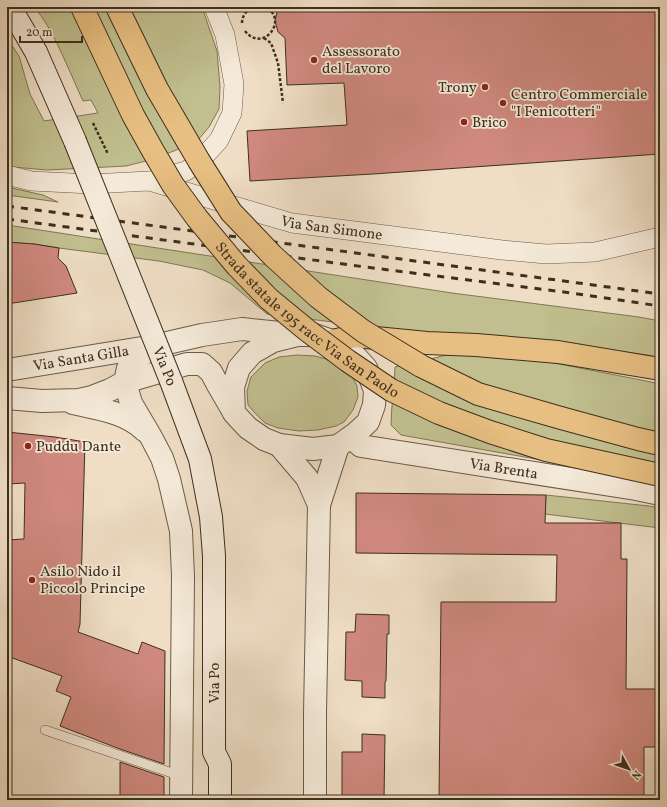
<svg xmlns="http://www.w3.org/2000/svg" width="667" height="807" font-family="Vollkorn,serif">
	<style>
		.green { fill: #c1bf8f; stroke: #7f7756 }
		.building { fill: #d0897f; stroke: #3d2f1e }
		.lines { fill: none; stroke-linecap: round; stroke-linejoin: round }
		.service-casing { stroke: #6a5b48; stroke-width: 10 }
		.minor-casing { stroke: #6a5b48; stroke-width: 20 }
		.tertiary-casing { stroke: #6a5b48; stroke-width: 24 }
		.secondary-casing { stroke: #3d2f1e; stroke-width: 24 }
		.trunk-casing { stroke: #3d2f1e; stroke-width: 24 }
		.path { stroke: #3d2f1e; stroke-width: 2.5; stroke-dasharray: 3 2; stroke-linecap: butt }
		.service { stroke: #f5ead9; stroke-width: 9 }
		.minor { stroke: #f5ead9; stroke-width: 19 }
		.tertiary { stroke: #f5ead9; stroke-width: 22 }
		.secondary { stroke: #f5ead9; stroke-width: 22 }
		.trunk { stroke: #e8bf82; stroke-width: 22 }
		.rail { stroke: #3d2f1e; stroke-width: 3; stroke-dasharray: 7 7; stroke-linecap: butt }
		.secondary-bridge-casing { stroke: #3d2f1e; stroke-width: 24; stroke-linecap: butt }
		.trunk-bridge-casing { stroke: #3d2f1e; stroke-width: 24; stroke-linecap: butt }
		.secondary-bridge { stroke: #f5ead9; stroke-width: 22 }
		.trunk-bridge { stroke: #e8bf82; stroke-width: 22 }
		.poi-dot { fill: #8f2418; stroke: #f5ead9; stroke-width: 1.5 }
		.labels { text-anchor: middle; stroke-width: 3.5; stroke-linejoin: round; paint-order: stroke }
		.poi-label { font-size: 15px; fill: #3d2f1e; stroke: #f5ead9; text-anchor: start }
		.street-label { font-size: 15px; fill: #3d2f1e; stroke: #f5ead9 }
	</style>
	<rect width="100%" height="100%" fill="#efdec5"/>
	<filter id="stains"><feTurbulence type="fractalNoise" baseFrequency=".005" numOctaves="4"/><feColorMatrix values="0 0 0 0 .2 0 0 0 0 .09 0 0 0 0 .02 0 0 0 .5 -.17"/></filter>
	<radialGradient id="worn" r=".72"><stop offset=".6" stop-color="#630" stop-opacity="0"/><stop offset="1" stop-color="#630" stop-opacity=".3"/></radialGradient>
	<!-- green -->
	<path class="green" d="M34,7H201L204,13L217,51L220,87L219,109L209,127L198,140L174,151L146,161L126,166L47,170L13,167L7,165V38L19,56L30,94L44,121L98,113L91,100L83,101C71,75 61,49 47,25C43,19 39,12 34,7Z
		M7,187L43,195L58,202L7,195Z
		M7,225L452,293L639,317L660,321V358L648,355L514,338L424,333L267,314L230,283L203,270L159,261L59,248L34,244L7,242Z
		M451,354L529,358L646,381L660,384V483L603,471L401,435L391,425C391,405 395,387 395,367Z
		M297,355L315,356L326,359L346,370L353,378L357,386L358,397L353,410L344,422L336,426L318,430L299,431L278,428L265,423L254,412L248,405L247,391L251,377L265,363L279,357Z
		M546,495L649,506L660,508V528L545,514Z"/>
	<!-- building -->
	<path class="building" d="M281,7H660V154L373,174L250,181L247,131L347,125L344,83L287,85L285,38L278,32L275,21L277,12Z
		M7,242L34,244L59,248L58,258L66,266L77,293L7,304Z
		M7,432L55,437L85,442L80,624L78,632L138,654L142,642L165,651L164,764L120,749L60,726L71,697L56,691L62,676L7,656V540L24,539L25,483L7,484Z
		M356,493L546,495L545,523H621V559H627L626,689H660V747H644V800H439L441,602H556L557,555L356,553Z
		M356,614L389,615V634H387L386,681L385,682V698L362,697V681L345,680L346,632H355Z
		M362,734L385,735L384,800H342V752H362Z
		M120,762L164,777V800H120Z"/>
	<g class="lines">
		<defs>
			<path id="service" d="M45,730L181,776"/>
			<g id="minor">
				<path id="s1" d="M7,175L31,181L91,184L149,181L292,223L502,250L546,254L595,252L660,237"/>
				<path d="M154,180L186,171L199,162L219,140L232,113L234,84L225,35L214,7"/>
			</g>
			<g id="tertiary">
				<path d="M297,335H315L332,341L356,357L366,368L375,390L374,405L368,422L355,434L338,446L313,449L279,445L264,439L248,428L234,413L233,387L239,368L252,353L273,341Z"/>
				<path d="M154,346L136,359L128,368L125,382L131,403L151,437L162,458L169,479L181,531L183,576L181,800"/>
				<path id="s2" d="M7,370L154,346L202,335L242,329L290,334"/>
				<path d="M7,398L42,401L79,400L92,397L110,390L125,382L166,370L187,364H202L211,372L218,385L233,411"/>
				<path d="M73,403C98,409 126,412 144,430"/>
				<path id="s3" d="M351,437L361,446L636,489L660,494"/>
				<path d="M279,445L307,478L319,505"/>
				<path d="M315,800V713L319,505L338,446"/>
			</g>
			<path id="secondary" d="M7,7L14,14L36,52L75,141
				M171,381L200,459L211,517L214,556V752L220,764V800"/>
			<path id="trunk" d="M332,341L355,336L427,343L476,345L558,352L660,369"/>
		</defs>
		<!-- service casing -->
		<use href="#service" class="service-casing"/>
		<!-- minor casing -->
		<use href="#minor" class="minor-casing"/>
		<!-- tertiary casing -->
		<use href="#tertiary" class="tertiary-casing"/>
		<!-- secondary casing -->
		<use href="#secondary" class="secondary-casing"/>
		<!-- trunk casing -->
		<use href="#trunk" class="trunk-casing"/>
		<!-- path -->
		<path class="path" d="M242,23C242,16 246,11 252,7
			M245,31C263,54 290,19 265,7
			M264,38L271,43L278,63L283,103
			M93,123L108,154"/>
		<!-- service -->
		<use href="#service" class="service"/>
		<!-- minor -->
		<use href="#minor" class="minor"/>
		<!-- tertiary -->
		<use href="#tertiary" class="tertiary"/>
		<!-- secondary -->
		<use href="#secondary" class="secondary"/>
		<!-- trunk -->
		<use href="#trunk" class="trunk"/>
		<!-- rail -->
		<path class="rail" d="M7,206L660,294
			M7,219L373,268L564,292L660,306"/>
		<defs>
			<path id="secondary-bridge" d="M75,141L171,381"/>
			<g id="trunk-bridge">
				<path id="s4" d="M82,7L133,115L153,151L173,185L197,218L237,266L269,299L308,331L348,361L391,390L439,413L490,432L546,450L660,475"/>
				<path d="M117,7L157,89L199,161L231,212L273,256L318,297L363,331L421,366L478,394L561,418L638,439L660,444"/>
			</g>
		</defs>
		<!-- secondary-bridge casing -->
		<use href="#secondary-bridge" class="secondary-bridge-casing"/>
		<!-- trunk-bridge casing -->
		<use href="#trunk-bridge" class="trunk-bridge-casing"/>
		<!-- secondary-bridge -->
		<use href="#secondary-bridge" class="secondary-bridge"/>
		<!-- trunk-bridge -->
		<use href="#trunk-bridge" class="trunk-bridge"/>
	</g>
	<!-- markers -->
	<g class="poi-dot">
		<circle cx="314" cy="60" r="4"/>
		<circle cx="485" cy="87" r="4"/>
		<circle cx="503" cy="103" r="4"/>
		<circle cx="464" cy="122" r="4"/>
		<circle cx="28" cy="446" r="4"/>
		<circle cx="32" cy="580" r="4"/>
	</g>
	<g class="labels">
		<!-- poi labels -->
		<g class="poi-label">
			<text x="322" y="56">Assessorato<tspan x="322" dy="17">del Lavoro</tspan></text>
			<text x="477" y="92" text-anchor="end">Trony</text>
			<text x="511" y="99">Centro Commerciale<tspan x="511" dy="17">"I Fenicotteri"</tspan></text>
			<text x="472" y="127">Brico</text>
			<text x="36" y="451">Puddu Dante</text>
			<text x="40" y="576">Asilo Nido il<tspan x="40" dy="17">Piccolo Principe</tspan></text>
		</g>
		<!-- street labels -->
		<g class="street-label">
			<text dy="5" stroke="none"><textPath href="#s1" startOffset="332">Via San Simone</textPath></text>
			<text dy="5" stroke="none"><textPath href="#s4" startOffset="392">Strada statale 195 racc Via San Paolo</textPath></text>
			<text dy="5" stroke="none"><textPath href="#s2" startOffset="75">Via Santa Gilla</textPath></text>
			<text transform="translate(165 366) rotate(68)" y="5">Via Po</text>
			<text dy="5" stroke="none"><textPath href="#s3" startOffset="158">Via Brenta</textPath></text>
			<text transform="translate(214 683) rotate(-90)" y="5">Via Po</text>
		</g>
	</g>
	<!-- margin -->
	<rect width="667" height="807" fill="none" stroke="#efdec5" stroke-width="24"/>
	<rect x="8" y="8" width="651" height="791" fill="none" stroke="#3d2f1e" stroke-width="2"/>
	<rect x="12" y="12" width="643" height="783" fill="none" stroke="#3d2f1e"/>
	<!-- north arrow -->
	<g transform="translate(629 769) rotate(130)" stroke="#f5ead9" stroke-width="3" paint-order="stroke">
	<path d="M0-3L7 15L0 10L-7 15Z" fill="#3d2f1e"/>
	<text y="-6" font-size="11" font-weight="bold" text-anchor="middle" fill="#3d2f1e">N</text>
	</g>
	<!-- scale -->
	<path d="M20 36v6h62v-6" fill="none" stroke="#3d2f1e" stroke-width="2"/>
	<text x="26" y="36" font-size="12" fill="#3d2f1e" stroke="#f5ead9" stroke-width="3" paint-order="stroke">20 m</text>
	<rect width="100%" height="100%" filter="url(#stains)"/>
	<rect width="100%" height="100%" fill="url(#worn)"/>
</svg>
